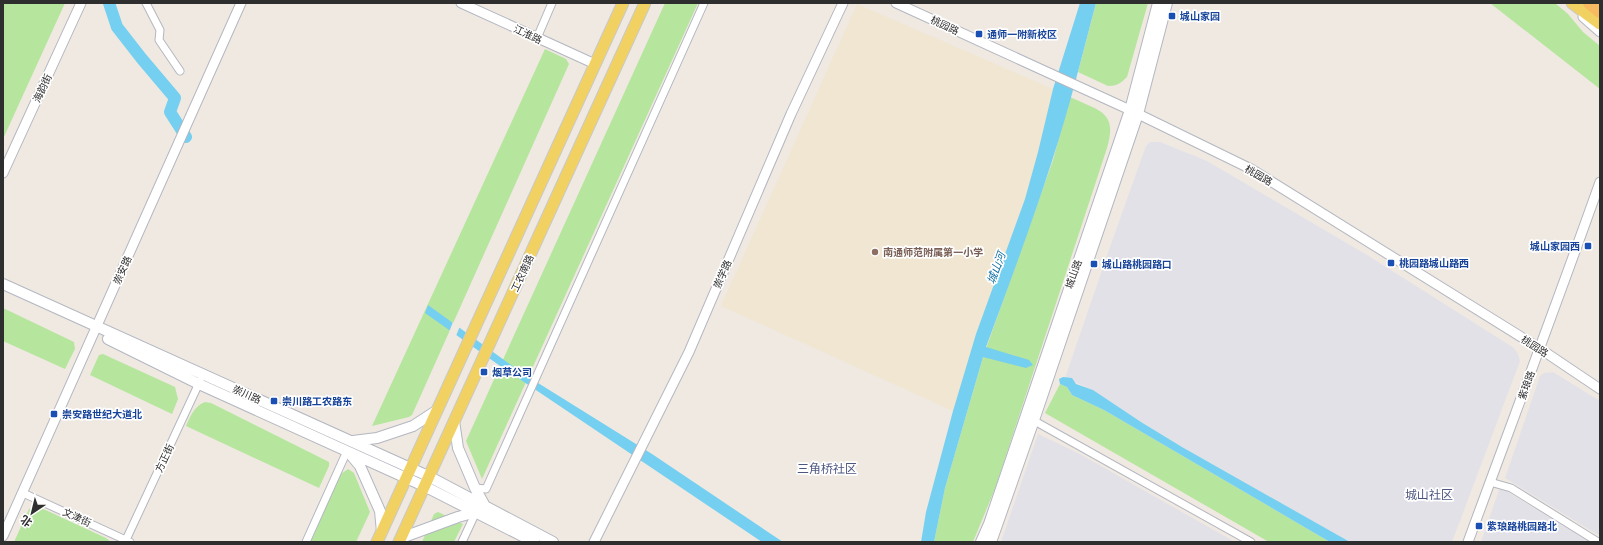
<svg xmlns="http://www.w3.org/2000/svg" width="1603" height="545" font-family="'PT Sans Narrow','Noto Sans SC',sans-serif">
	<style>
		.industrial { fill: #e3e1e8 }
		.education { fill: #f0e6d1 }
		.green { fill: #b6e59e }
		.water { fill: #75cff0 }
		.pier { fill: #efe9e1 }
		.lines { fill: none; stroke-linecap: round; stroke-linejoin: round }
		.river { stroke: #75cff0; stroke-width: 12 }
		.minor-casing { stroke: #b4b7c1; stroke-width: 9 }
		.tertiary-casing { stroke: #b4b7c1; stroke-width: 11 }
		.secondary-casing { stroke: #b4b7c1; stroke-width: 12 }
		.primary-casing { stroke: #c9c9c9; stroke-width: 13 }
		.trunk-casing { stroke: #c9c9c9; stroke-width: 14 }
		.minor { stroke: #fff; stroke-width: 7 }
		.tertiary { stroke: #fff; stroke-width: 9 }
		.secondary { stroke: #fff; stroke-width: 10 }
		.primary { stroke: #f2d163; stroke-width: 11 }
		.trunk { stroke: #f8ba60; stroke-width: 12 }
		.transit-dot { fill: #1a4fb4; stroke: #fff; stroke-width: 1.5 }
		.education-dot { fill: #8d6e63; stroke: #fff; stroke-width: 1.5 }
		.labels { text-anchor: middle; stroke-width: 3.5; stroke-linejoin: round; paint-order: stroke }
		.transit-label { font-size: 10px; font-weight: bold; fill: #164399; stroke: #fff; text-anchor: start }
		.street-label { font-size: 10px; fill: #2e2e2e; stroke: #fff }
		.education-label { font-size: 10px; font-weight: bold; fill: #785e54; stroke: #fff; text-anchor: start }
		.water-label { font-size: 11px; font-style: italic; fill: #0d6fa3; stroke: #fff }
		.quarter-label { font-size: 12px; fill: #4d5680; stroke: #fff }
	</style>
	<rect width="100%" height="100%" fill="#efe9e1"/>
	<!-- industrial -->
	<path class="industrial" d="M1150,142H1160L1207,161L1367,255L1514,348L1518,354L1520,361L1452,542H1350L1182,447L1141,422L1093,390L1065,378L1111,244L1146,146Z
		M1553,372L1600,401V536L1505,478L1540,376L1544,373Z
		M1038,434L1078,453L1235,542H1001Z
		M1503,489L1589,542H1481L1499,490Z"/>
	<!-- education -->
	<path class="education" d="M857,4L1053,89L1038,152L1025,199L976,334L953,411L721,306Z"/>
	<!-- green -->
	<path class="green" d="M3,3H65L3,139Z
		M665,3H698L482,479L466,441Z
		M1096,3H1148L1127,77C1121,83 1117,86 1108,86L1078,72Z
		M1490,3H1555L1568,14L1583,32L1600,46V89Z
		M545,49L566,59L569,64L412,415L409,417L372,426Z
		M1070,97C1099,111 1118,111 1107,148L996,486L973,542H934L945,488L983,357L1053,160Z
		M3,308L74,342L75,349L65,369L3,341Z
		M103,354L175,387L178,399L172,414L90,375L99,355Z
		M1060,384L1067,387L1072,395L1104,410L1330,542H1269L1045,413Z
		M205,402L211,403L329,462V466L319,488L186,426C190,417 194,406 205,402Z
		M348,469L354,473L370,512L356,542H310L341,474Z
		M33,507H39L106,538L111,542H14L29,509Z
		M438,512L463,524L454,542H422L434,514Z"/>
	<!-- water -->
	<path class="water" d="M1080,3H1096C1082,56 1069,109 1052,161C1032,223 1009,285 986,347L1029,360L1033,365L1026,368L983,357L945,488L934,542H921L926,512L953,411L976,334L1025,199L1038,152L1053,89Z
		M428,305L522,373L652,454L783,542H762L503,368L425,313Z
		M1063,377L1072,378L1076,384L1093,390L1141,422L1182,447L1350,542H1330L1104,410L1072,395L1067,387L1060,384L1059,379Z"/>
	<!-- pier -->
	<path class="pier" d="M453,322L460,326L456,336L449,332Z"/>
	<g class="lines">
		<!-- river -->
		<path class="river" d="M109,3L117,27L142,59L175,98L170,112L186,137"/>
		<defs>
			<path id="minor" d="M146,3L160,30L159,40L180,71
				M537,38L552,3
				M1031,419L1251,542
				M1490,482L1511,488L1598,542
				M475,488L486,489L704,3
				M23,493L130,542
				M125,542L200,381
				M306,542L347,451
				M462,542L476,512"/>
			<path id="tertiary" d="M461,3L595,64
				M896,3L1130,110L1251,169L1539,348L1600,389
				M1583,17L1600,32
				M3,173L81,3
				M3,536L241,3
				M594,542L689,352L791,114L843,3
				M1468,542C1512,422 1557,303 1600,182"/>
			<path id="secondary" d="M3,284L428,476L553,542
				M108,339L199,384L424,486L534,542
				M454,421L458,448L475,488L486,508
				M353,441L377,438L413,426L436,411
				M350,454L360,466L380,511L382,532
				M401,538L458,517L476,512
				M981,542L989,524L1130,110L1158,3
				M991,542L1034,420L1138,114L1167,3"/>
			<path id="primary" d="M1572,3L1600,24
				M377,542L623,3
				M399,542L645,3"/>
			<path id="trunk" d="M1589,3L1600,12"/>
		</defs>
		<!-- minor casing -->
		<use href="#minor" class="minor-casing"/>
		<!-- tertiary casing -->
		<use href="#tertiary" class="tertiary-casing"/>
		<!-- secondary casing -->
		<use href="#secondary" class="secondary-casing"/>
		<!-- primary casing -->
		<use href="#primary" class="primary-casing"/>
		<!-- trunk casing -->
		<use href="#trunk" class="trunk-casing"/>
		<!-- minor -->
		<use href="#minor" class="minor"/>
		<!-- tertiary -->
		<use href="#tertiary" class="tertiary"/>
		<!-- secondary -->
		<use href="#secondary" class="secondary"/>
		<!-- primary -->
		<use href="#primary" class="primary"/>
		<!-- trunk -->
		<use href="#trunk" class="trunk"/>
	</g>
	<!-- markers -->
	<g class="transit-dot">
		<rect x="1168" y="12" width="8" height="8" rx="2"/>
		<rect x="975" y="30" width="8" height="8" rx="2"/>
		<rect x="1584" y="242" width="8" height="8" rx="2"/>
		<rect x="1387" y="259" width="8" height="8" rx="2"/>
		<rect x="1090" y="260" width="8" height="8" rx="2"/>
		<rect x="480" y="368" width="8" height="8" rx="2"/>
		<rect x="270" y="397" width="8" height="8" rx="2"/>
		<rect x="50" y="410" width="8" height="8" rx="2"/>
		<rect x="1475" y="522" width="8" height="8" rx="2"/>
	</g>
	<circle class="education-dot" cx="875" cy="252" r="4"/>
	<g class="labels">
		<!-- transit labels -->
		<g class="transit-label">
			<text x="1180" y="20">城山家园</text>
			<text x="987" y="38">通师一附新校区</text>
			<text x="1580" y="250" text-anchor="end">城山家园西</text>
			<text x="1399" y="267">桃园路城山路西</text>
			<text x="1102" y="268">城山路桃园路口</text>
			<text x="492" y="376">烟草公司</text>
			<text x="282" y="405">崇川路工农路东</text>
			<text x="62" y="418">崇安路世纪大道北</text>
			<text x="1487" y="530">紫琅路桃园路北</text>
		</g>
		<!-- street labels -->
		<g class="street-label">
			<text transform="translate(945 25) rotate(25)" y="4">桃园路</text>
			<text transform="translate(528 34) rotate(25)" y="4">江淮路</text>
			<text transform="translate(42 88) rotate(-65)" y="4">海韵街</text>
			<text transform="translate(1259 175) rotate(30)" y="4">桃园路</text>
			<text transform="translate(122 270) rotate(-66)" y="4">崇安路</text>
			<text transform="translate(522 273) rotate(-65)" y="4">工农南路</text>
			<text transform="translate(722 274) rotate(-67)" y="4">崇学路</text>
			<text transform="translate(1073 274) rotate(-70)" y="4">城山路</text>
			<text transform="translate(1535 346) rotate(33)" y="4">桃园路</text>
			<text transform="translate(1526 385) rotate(-70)" y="4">紫琅路</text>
			<text transform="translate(247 394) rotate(24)" y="4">崇川路</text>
			<text transform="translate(164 458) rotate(-65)" y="4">方正街</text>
			<text transform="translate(77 517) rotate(24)" y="4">文津街</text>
		</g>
		<!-- education labels -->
		<g class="education-label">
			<text x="883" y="256">南通师范附属第一小学</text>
		</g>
		<!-- water labels -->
		<g class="water-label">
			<text transform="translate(996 268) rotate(-70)" y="4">城山河</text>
		</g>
		<!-- quarter labels -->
		<g class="quarter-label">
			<text x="827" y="473">三角桥社区</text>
			<text x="1429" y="499">城山社区</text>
		</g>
	</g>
	<!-- border -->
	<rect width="1603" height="545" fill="none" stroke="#2e2e2e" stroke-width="8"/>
	<!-- north arrow -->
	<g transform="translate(32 513) rotate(215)" stroke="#ffffff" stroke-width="3" paint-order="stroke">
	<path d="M0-3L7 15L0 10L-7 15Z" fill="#2e2e2e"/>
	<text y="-6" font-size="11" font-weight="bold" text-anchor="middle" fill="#2e2e2e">北</text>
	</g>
</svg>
